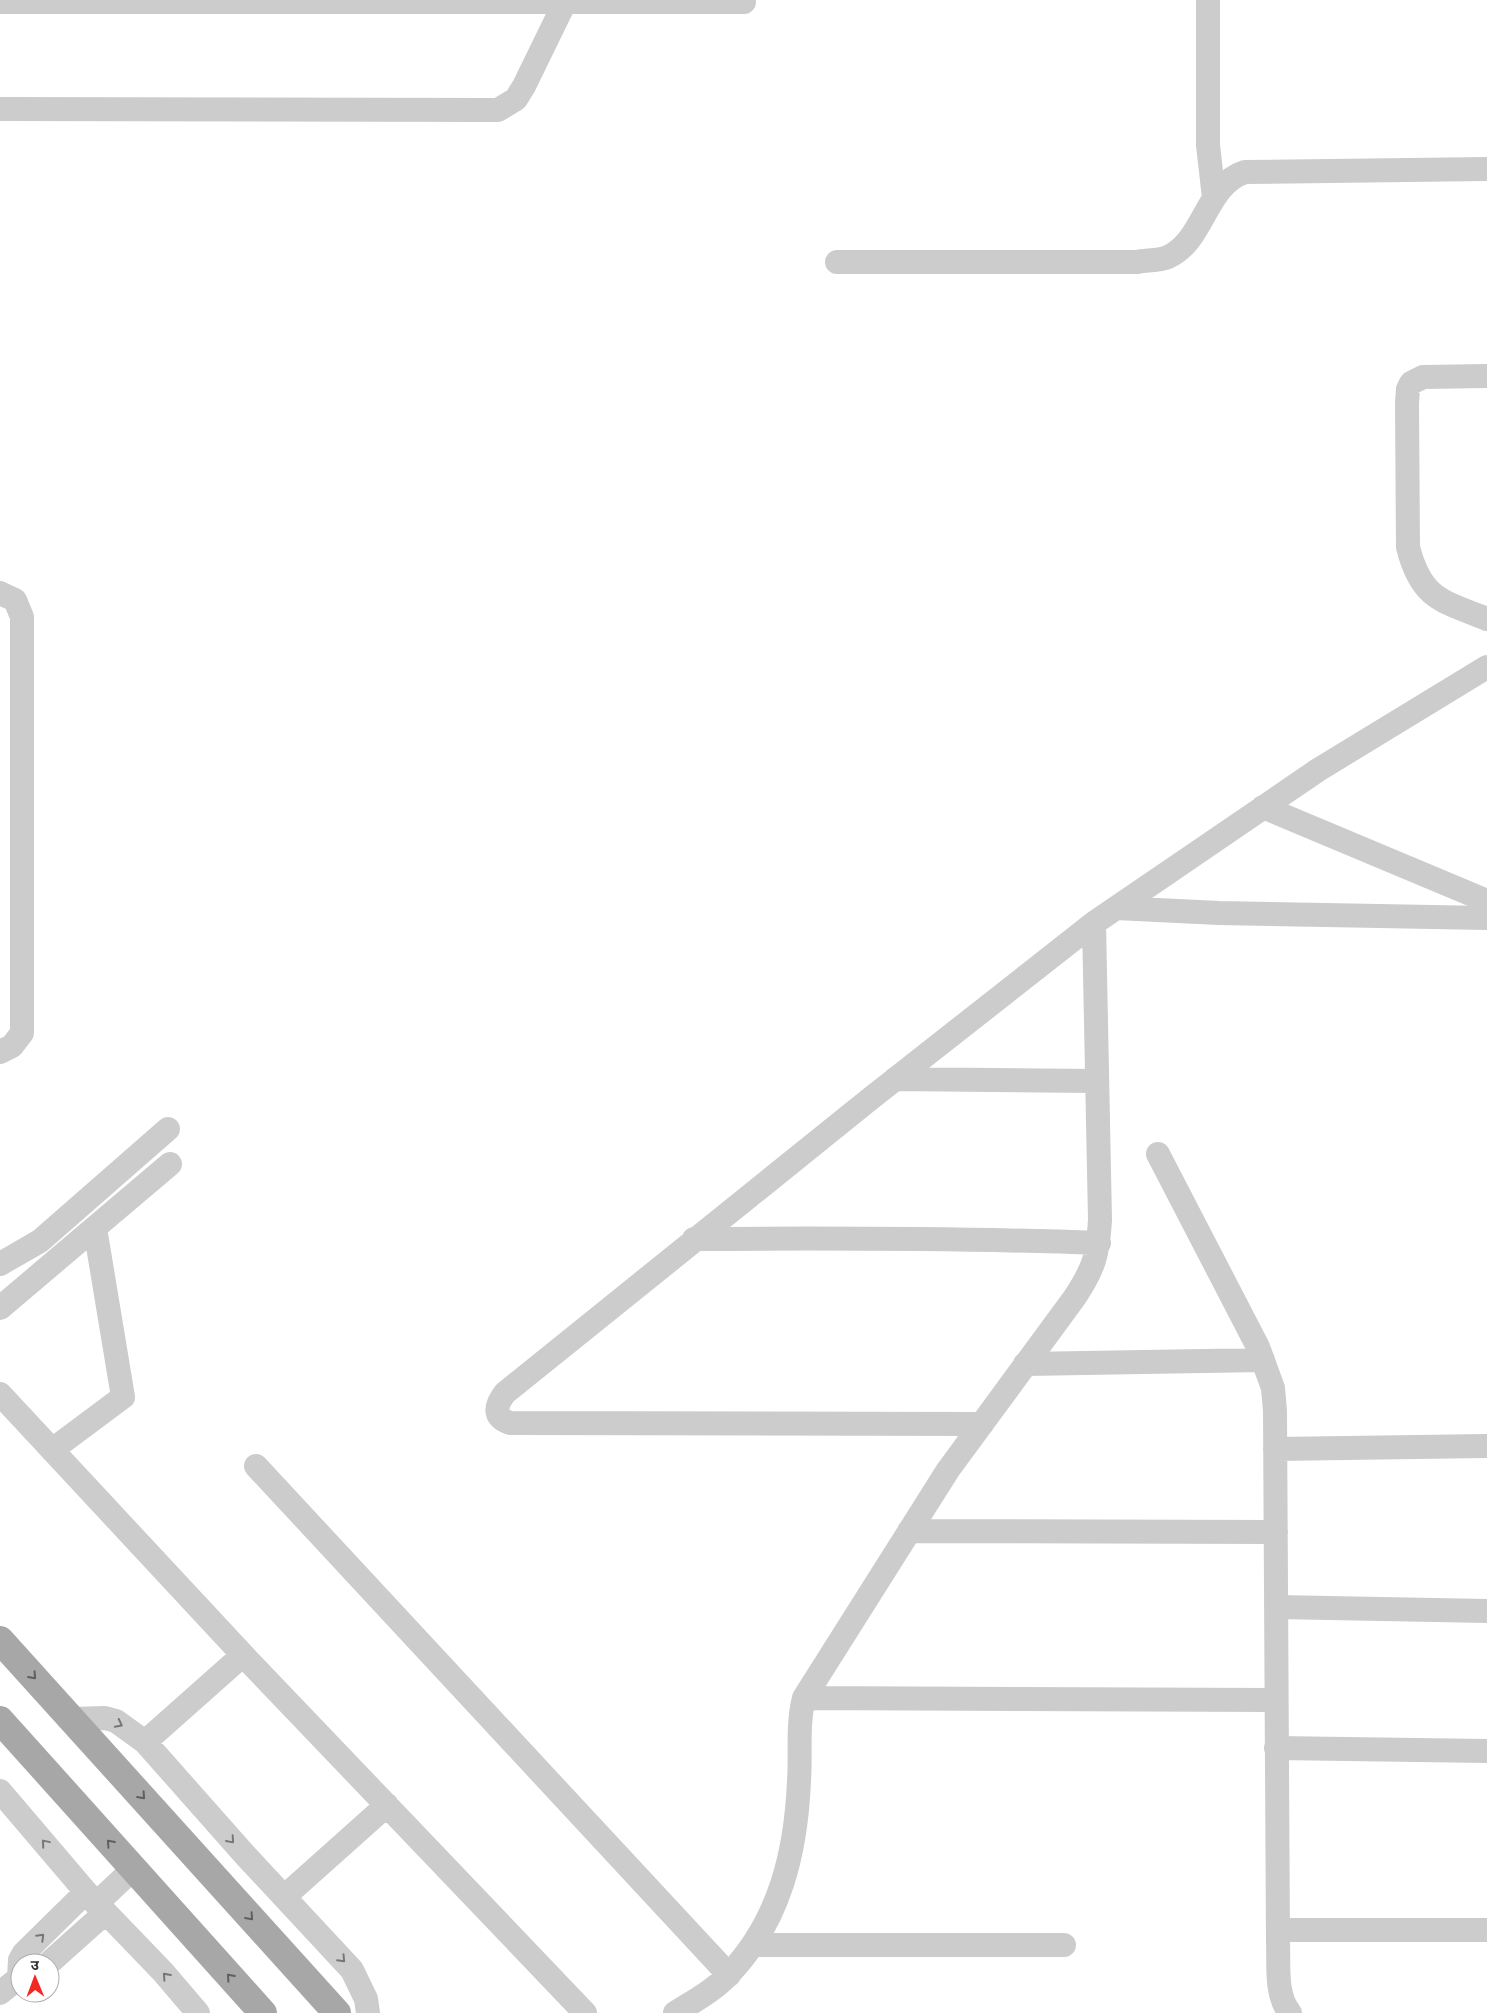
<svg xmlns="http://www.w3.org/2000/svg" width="1487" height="2013" font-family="Raleway,'Noto Sans Devanagari',sans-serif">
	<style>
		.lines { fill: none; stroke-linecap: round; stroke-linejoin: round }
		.minor { stroke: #ccc; stroke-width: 24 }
		.major { stroke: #a7a7a7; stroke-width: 28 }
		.oneway { stroke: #5f5f5f }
		.oneway2 { stroke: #767676 }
	</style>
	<rect width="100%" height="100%" fill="#fff"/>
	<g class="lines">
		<!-- minor -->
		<path class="minor" d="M1208,0V145L1214,198
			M0,2H744
			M0,109L498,110L516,99L524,86L565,2
			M837,262H1137C1146,260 1159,261 1168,257C1205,240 1205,185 1245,172L1487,169
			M1487,376L1423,377L1411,383L1408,389L1407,403L1408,547C1421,599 1442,601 1487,619
			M0,593L15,600L22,617V1033L12,1046L0,1052
			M1263,807L1487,901
			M1116,908L1219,913L1487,918
			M895,1079L1097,1081
			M1158,1154L1258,1347L1273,1388L1275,1411L1278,1942C1279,1965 1275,1995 1290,2013
			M694,1239C829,1238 964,1238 1099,1243
			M0,1264L40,1241L168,1129
			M0,1308L170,1164
			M1025,1364L1263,1360
			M0,1394L243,1655L585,2013
			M982,1424L510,1423C493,1417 495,1406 505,1393L870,1099L1094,923L1318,770L1487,667
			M1275,1449L1487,1446
			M52,1450L123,1397L95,1228
			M256,1466L729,1975
			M909,1531L1276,1532
			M1276,1607L1487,1611
			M804,1698L1276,1700
			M72,1719L105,1718L116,1721L145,1742L245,1855L352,1970L366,1999L368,2013
			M145,1742L243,1655
			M1276,1748L1487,1751
			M0,1791L86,1892L163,1972L198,2013
			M284,1897L387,1805
			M96,1904L133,1869
			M1278,1930H1487
			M754,1945H1064
			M49,1963L105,1913
			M19,1977L20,1960L24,1953L86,1892
			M0,1993L20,1977
			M675,2013C694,2001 715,1990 730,1973C780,1920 796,1852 799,1781C801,1753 797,1725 804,1698L948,1470L1075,1297C1094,1268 1098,1255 1100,1220L1094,923"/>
		<!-- major -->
		<path class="major" d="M0,1640L337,2013
			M0,1720L263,2013"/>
	</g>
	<!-- one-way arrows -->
	<defs><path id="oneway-chevron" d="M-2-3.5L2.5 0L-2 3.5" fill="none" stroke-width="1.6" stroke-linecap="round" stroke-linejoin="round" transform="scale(1.25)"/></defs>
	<g class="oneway">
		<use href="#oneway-chevron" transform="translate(33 1676) rotate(48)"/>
		<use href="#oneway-chevron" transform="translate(142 1796) rotate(48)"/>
		<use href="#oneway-chevron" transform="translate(110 1843) rotate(-132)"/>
		<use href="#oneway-chevron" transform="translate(250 1917) rotate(48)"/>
		<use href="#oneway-chevron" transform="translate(230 1977) rotate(-132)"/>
	</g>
	<g class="oneway2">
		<use href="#oneway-chevron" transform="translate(119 1724) rotate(27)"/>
		<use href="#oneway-chevron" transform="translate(231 1840) rotate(49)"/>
		<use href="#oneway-chevron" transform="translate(45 1843) rotate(-130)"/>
		<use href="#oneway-chevron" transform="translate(41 1937) rotate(-45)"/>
		<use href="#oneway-chevron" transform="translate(342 1959) rotate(47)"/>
		<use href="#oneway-chevron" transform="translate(166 1976) rotate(-132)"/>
	</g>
	<!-- north arrow -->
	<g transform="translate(35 1978) rotate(359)"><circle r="24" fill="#ffffff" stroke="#acacac"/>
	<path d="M0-4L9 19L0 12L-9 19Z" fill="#f42823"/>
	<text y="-8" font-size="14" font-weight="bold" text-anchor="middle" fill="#2f2f2f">उ</text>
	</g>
</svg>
